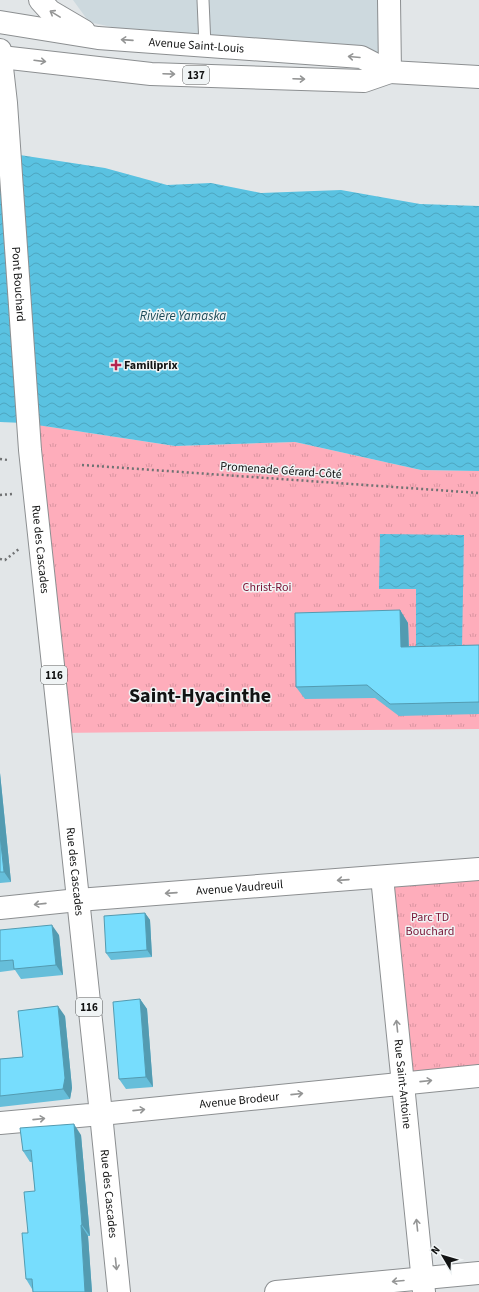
<svg xmlns="http://www.w3.org/2000/svg" width="479" height="1292" font-family="'Source Sans 3',sans-serif">
	<style>
		.built { fill: #cdd9de }
		.grass { fill: url(#grass-tufts) }
		.water { fill: url(#water-waves) }
		.lines { fill: none; stroke-linecap: round; stroke-linejoin: round }
		.service-casing { stroke: #8c8f91; stroke-width: 13 }
		.minor-casing { stroke: #8c8f91; stroke-width: 24 }
		.tertiary-casing { stroke: #8c8f91; stroke-width: 24 }
		.primary-casing { stroke: #8c8f91; stroke-width: 24 }
		.path { stroke: #707273; stroke-width: 2.5; stroke-dasharray: 2 3; stroke-linecap: butt }
		.service { stroke: #fff; stroke-width: 11 }
		.minor { stroke: #fff; stroke-width: 22 }
		.tertiary { stroke: #fff; stroke-width: 22 }
		.primary { stroke: #fff; stroke-width: 22 }
		.wall { fill: #66beda }
		.shaded-wall { fill: #539bb1 }
		.building { fill: #77ddfd; stroke: #539bb1 }
		.oneway { stroke: #949595 }
		.poi-dot { fill: #b32351; stroke: #f0f4f5; stroke-width: 1.5 }
		.labels { text-anchor: middle; stroke-width: 3; stroke-linejoin: round; paint-order: stroke }
		.shield { fill: #f0f4f5; stroke: #555657; stroke-width: 1 }
		.shield-label { font-size: 11px; font-weight: bold; fill: #121313 }
		.street-label { font-size: 12px; fill: #121313; stroke: #f0f4f5 }
		.poi-label { font-size: 12px; font-weight: bold; fill: #121313; stroke: #f0f4f5; text-anchor: start }
		.park-label { font-size: 12px; fill: #781334; stroke: #f0f4f5 }
		.water-label { font-size: 13px; font-style: italic; fill: #1c4a57; stroke: #f0f4f5 }
		.town-label { font-size: 20px; font-weight: bold; fill: #121313; stroke: #f0f4f5 }
	</style>
	<defs>
		<pattern id="grass-tufts" width="24" height="20" patternUnits="userSpaceOnUse"><rect width="24" height="20" fill="#feadbb"/><path d="M3 7l-1-3M5 7V3M7 7l1-3M15 17l-1-3M17 17v-4M19 17l1-3" fill="none" stroke="#d994a0"/></pattern>
		<pattern id="water-waves" width="16" height="10" patternUnits="userSpaceOnUse"><rect width="16" height="10" fill="#5ac2e1"/><path d="M0 5q4-4 8 0t8 0" fill="none" stroke="#4da6c0"/></pattern>
	</defs>
	<rect width="100%" height="100%" fill="#e2e6e8"/>
	<!-- built -->
	<path class="built" d="M73,0H389L390,54L198,46L89,22Z"/>
	<!-- grass -->
	<path class="grass" d="M24,423L175,446L295,442L421,470L479,471V729L55,733Z
		M479,866V1071L395,1079L375,877Z"/>
	<!-- water -->
	<path class="water" d="M0,152L105,168L167,185L211,183L261,193L341,190L420,204L479,206V471L421,470L295,442L175,446L24,423L0,422Z
		M380,534L464,535L462,649L416,648V589H379Z"/>
	<g class="lines">
		<defs>
			<path id="service" d="M203,0L205,46"/>
			<g id="minor">
				<path d="M389,0L390,72"/>
				<path id="s1" d="M382,877L424,1292"/>
				<path id="s2" d="M78,900L479,869"/>
				<path id="s3" d="M101,1114L479,1076"/>
				<path d="M276,1292L479,1273"/>
			</g>
			<g id="tertiary">
				<path id="s4" d="M101,1114L119,1292"/>
			</g>
			<g id="primary">
				<path d="M40,0L50,11L84,31"/>
				<path id="s5" d="M0,22L98,38L361,57L390,72L479,77"/>
				<path id="s6" d="M0,50L6,103L30,450L101,1114L0,1123"/>
				<path d="M1,57L151,74L364,81L390,72"/>
				<path d="M0,908L78,900"/>
			</g>
		</defs>
		<!-- service casing -->
		<use href="#service" class="service-casing"/>
		<!-- minor casing -->
		<use href="#minor" class="minor-casing"/>
		<!-- tertiary casing -->
		<use href="#tertiary" class="tertiary-casing"/>
		<!-- primary casing -->
		<use href="#primary" class="primary-casing"/>
		<!-- path -->
		<path class="path" d="M0,459L8,460
			M82,465L479,493
			M0,495L12,494
			M0,559L5,560L19,549"/>
		<!-- service -->
		<use href="#service" class="service"/>
		<!-- minor -->
		<use href="#minor" class="minor"/>
		<!-- tertiary -->
		<use href="#tertiary" class="tertiary"/>
		<!-- primary -->
		<use href="#primary" class="primary"/>
	</g>
	<!-- wall -->
	<path class="wall" d="M400,610L408,623L409,646L479,645V714L399,716L375,698L305,699L296,687Z
		M0,773L11,882L0,883Z
		M145,913L150,920L152,957L111,960L106,953Z
		M0,930L59,935L63,975L21,979L15,970L0,972Z
		M140,999L147,1009L153,1087L126,1089L119,1079Z
		M65,1016L72,1088L70,1099L0,1107V1059L23,1057Z
		M81,1135L90,1236H88L92,1292H33L32,1289L26,1279L28,1233L35,1191L32,1162H30L23,1151Z"/>
	<!-- shaded-wall -->
	<path class="shaded-wall" d="M400,610L408,623L409,659L401,647Z
		M0,773L11,882L4,872L0,835Z
		M145,913L150,920L152,957L147,950Z
		M52,925L59,935L63,975L56,965Z
		M140,999L147,1009L153,1087L146,1077Z
		M58,1006L65,1016L72,1088L70,1099L63,1089Z
		M74,1124L81,1135L90,1236L82,1225Z
		M81,1225L88,1236L92,1292H85Z"/>
	<!-- building -->
	<path class="building" d="M400,610L401,647L479,645V702L390,704L367,685L296,687L295,613Z
		M0,835L4,872H0Z
		M145,913L147,950L106,953L104,916Z
		M52,925L56,965L14,969L13,960L0,961V930Z
		M140,999L146,1077L119,1079L113,1002Z
		M58,1006L65,1078L63,1089L0,1096V1059L23,1057L18,1011Z
		M74,1124L82,1225H81L85,1292H33L32,1279H26L22,1233H28L24,1192L35,1191L31,1150L23,1151L20,1128Z"/>
	<!-- one-way arrows -->
	<defs><path id="oneway-shaft" d="M-6 0H5M1.5-3L5.5 0L1.5 3" fill="none" stroke-width="1.6" stroke-linecap="round" stroke-linejoin="round"/></defs>
	<g class="oneway">
		<use href="#oneway-shaft" transform="translate(55 14) rotate(-149)"/>
		<use href="#oneway-shaft" transform="translate(127 40) rotate(-176)"/>
		<use href="#oneway-shaft" transform="translate(354 57) rotate(-175)"/>
		<use href="#oneway-shaft" transform="translate(40 61) rotate(7)"/>
		<use href="#oneway-shaft" transform="translate(169 74) rotate(2)"/>
		<use href="#oneway-shaft" transform="translate(299 79) rotate(2)"/>
		<use href="#oneway-shaft" transform="translate(343 880) rotate(176)"/>
		<use href="#oneway-shaft" transform="translate(171 893) rotate(176)"/>
		<use href="#oneway-shaft" transform="translate(40 904) rotate(174)"/>
		<use href="#oneway-shaft" transform="translate(397 1026) rotate(-96)"/>
		<use href="#oneway-shaft" transform="translate(426 1081) rotate(-6)"/>
		<use href="#oneway-shaft" transform="translate(297 1094) rotate(-6)"/>
		<use href="#oneway-shaft" transform="translate(139 1110) rotate(-6)"/>
		<use href="#oneway-shaft" transform="translate(39 1119) rotate(-6)"/>
		<use href="#oneway-shaft" transform="translate(417 1225) rotate(-96)"/>
		<use href="#oneway-shaft" transform="translate(116 1264) rotate(84)"/>
		<use href="#oneway-shaft" transform="translate(398 1281) rotate(175)"/>
	</g>
	<!-- markers -->
	<path class="poi-dot" d="M114 359h4v4h4v4h-4v4h-4v-4h-4v-4h4z"/>
	<g class="labels">
		<!-- shield labels -->
		<g class="shield">
			<rect x="183" y="66" width="26" height="18" rx="3"/>
			<rect x="41" y="666" width="26" height="18" rx="3"/>
			<rect x="76" y="998" width="26" height="18" rx="3"/>
		</g>
		<g class="shield-label">
			<text x="196" y="79">137</text>
			<text x="54" y="679">116</text>
			<text x="89" y="1011">116</text>
		</g>
		<!-- street labels -->
		<g class="street-label">
			<text dy="4" stroke="none"><textPath href="#s5" startOffset="198">Avenue Saint-Louis</textPath></text>
			<text dy="4" stroke="none"><textPath href="#s6" startOffset="235">Pont Bouchard</textPath></text>
			<text transform="translate(281 470) rotate(4)" y="4">Promenade Gérard-Côté</text>
			<text dy="4" stroke="none"><textPath href="#s6" startOffset="501">Rue des Cascades</textPath></text>
			<text dy="4" stroke="none"><textPath href="#s6" startOffset="825">Rue des Cascades</textPath></text>
			<text dy="4" stroke="none"><textPath href="#s2" startOffset="162">Avenue Vaudreuil</textPath></text>
			<text dy="4" stroke="none"><textPath href="#s1" startOffset="208">Rue Saint-Antoine</textPath></text>
			<text dy="4" stroke="none"><textPath href="#s3" startOffset="139">Avenue Brodeur</textPath></text>
			<text dy="4" stroke="none"><textPath href="#s4" startOffset="80">Rue des Cascades</textPath></text>
		</g>
		<!-- poi labels -->
		<g class="poi-label">
			<text x="124" y="369">Familiprix</text>
		</g>
		<!-- park labels -->
		<g class="park-label">
			<text x="267" y="591">Christ-Roi</text>
			<text x="430" y="921">Parc TD<tspan x="430" dy="14">Bouchard</tspan></text>
		</g>
		<!-- water labels -->
		<g class="water-label">
			<text x="183" y="320">Rivière Yamaska</text>
		</g>
		<!-- town labels -->
		<g class="town-label">
			<text x="200" y="702">Saint-Hyacinthe</text>
		</g>
	</g>
	<!-- north arrow -->
	<g transform="translate(443 1256) rotate(308)" stroke="#f0f4f5" stroke-width="3" paint-order="stroke">
	<path d="M0-3L7 15L0 10L-7 15Z" fill="#121313"/>
	<text y="-6" font-size="11" font-weight="bold" text-anchor="middle" fill="#121313">N</text>
	</g>
</svg>
